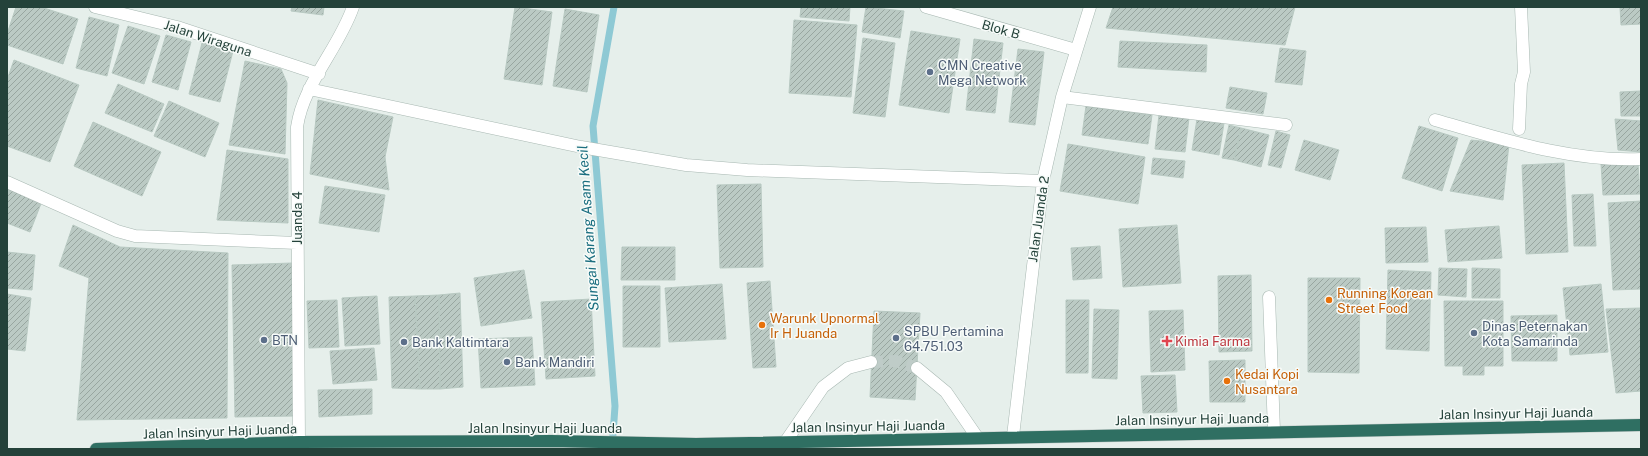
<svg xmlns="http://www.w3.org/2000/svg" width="1648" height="456" font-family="'Public Sans',sans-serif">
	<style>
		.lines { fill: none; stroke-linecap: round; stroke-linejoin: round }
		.stream { stroke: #8ec9d4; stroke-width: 7 }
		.building { fill: url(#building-hatch); stroke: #b8c9c2 }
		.minor-tunnel { stroke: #bfccc8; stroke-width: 12; stroke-dasharray: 12 6; stroke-linecap: butt }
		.minor-casing { stroke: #a8b8b2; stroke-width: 13 }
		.highway-casing { stroke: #c2cac8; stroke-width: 13 }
		.minor { stroke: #fff; stroke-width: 12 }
		.highway { stroke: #2f6f62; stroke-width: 12 }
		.service-dot { fill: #5c6f8a; stroke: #f7fbf9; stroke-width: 1.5 }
		.food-dot { fill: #e8710a; stroke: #f7fbf9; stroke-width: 1.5 }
		.health-dot { fill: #e0444e; stroke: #f7fbf9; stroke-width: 1.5 }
		.labels { text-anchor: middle; stroke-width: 3; stroke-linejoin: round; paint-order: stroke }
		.street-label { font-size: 13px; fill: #24423a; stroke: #f7fbf9 }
		.service-label { font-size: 13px; fill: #4e5e75; stroke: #f7fbf9; text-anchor: start }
		.food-label { font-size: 13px; fill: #c56008; stroke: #f7fbf9; text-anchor: start }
		.health-label { font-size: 13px; fill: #be3a42; stroke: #f7fbf9; text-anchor: start }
		.water-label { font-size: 14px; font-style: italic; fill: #1c6f80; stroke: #f7fbf9 }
	</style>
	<defs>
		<pattern id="building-hatch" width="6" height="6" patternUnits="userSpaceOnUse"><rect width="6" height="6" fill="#bbcac4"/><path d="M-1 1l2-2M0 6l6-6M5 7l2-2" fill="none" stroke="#98a6a0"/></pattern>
	</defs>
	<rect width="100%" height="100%" fill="#e6efeb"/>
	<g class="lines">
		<!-- stream -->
		<path class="stream" d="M612,449L615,406L593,126L614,7"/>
	</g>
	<!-- building -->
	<path class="building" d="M16,7H41L78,19L63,64L7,45V34Z
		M292,7H324L323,15L291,11Z
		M515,7L552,12L542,85L504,79Z
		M801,7H850L849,21L800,17Z
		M866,7L904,11L900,38L862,32Z
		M1113,7H1295L1285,45L1106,28Z
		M1620,7H1641V24L1621,25Z
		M565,9L599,15L587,92L553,86Z
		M89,17L119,25L107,76L76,68Z
		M794,20L857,25L851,97L789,93Z
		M128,26L160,36L144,84L112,73Z
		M911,31L960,39L949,113L899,105Z
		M166,35L191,42L178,90L152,82Z
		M863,38L895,43L885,117L853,113Z
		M974,39L1003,43L995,113L966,110Z
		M1120,41L1207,45L1206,72L1118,67Z
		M202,43L233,51L220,102L189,94Z
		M1280,48L1306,51L1302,85L1275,82Z
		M1018,49L1044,52L1035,125L1009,122Z
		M14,60L79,85L50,162L7,146V80Z
		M245,61L281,69L287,83L285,154L229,145Z
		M118,84L164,104L152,132L105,113Z
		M1230,87L1267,93L1263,114L1226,108Z
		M1641,91V116H1621L1620,92Z
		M318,100L393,117L385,157L389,190L310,174Z
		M169,101L219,123L205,157L154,136Z
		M1086,106L1152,115L1148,144L1082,135Z
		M1159,115L1189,118L1185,152L1155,149Z
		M1197,119L1224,123L1219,155L1192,150Z
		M1615,119L1641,121V152L1618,150Z
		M93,122L161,152L142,196L74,166Z
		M1229,125L1241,128L1234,160L1222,158Z
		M1419,126L1458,138L1442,191L1402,178Z
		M1241,128L1269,135L1261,167L1234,160Z
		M1276,131L1290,135L1281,168L1268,165Z
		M1304,140L1339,150L1330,180L1295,170Z
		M1471,140L1509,144L1503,200L1450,191Z
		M1068,144L1145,157L1138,204L1060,191Z
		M227,150L288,159V223L217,220Z
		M1153,158L1185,161L1183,178L1151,174Z
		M1564,163L1568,252L1526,254L1522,165Z
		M1638,163L1640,194L1603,195L1601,164Z
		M761,184L763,267L720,268L717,185Z
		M325,186L385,195L379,232L319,223Z
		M7,187L42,201L30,232L7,223Z
		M1593,194L1596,246H1574L1572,195Z
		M1641,201V289L1613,290L1608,203Z
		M73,225L120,247L228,253L227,418L77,420L89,278L59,266Z
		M1177,225L1181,283L1123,287L1119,229Z
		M1499,226L1502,258L1448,262L1445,230Z
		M1426,227L1428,262L1386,263L1385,228Z
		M1100,246L1102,278L1073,280L1071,248Z
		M622,247H675V280H621Z
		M7,252L35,255L32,290L7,288Z
		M292,263L295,416L235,417L232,265Z
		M1439,268L1467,269L1466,297L1438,295Z
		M1472,268L1500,269V298H1472Z
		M524,270L532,318L481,326L474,278Z
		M1388,270L1431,272L1429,351L1386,349Z
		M1251,275L1252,351L1219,352L1218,276Z
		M1308,278H1360L1359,373L1308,372Z
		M770,281L776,367L753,368L747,283Z
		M722,284L726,339L669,342L665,288Z
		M1601,284L1608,352L1570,355L1563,288Z
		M623,286H660V347H623Z
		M460,293L463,387L440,389L439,295Z
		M7,294L31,298L25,351L7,349Z
		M439,295L440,389H420L415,296Z
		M377,296L380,344L345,346L342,298Z
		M415,296L420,389L392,388L389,297Z
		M591,299L595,376L546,379L541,302Z
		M337,300L339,347L309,348L307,301Z
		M1066,300H1089L1088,373H1066Z
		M1444,301H1503V366H1484V375H1463V366H1445Z
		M1641,308V391L1616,393L1606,309Z
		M1094,309L1119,310L1117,379L1092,378Z
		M1183,310L1185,370L1151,372L1149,311Z
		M874,311L920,313L915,400L870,397Z
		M1557,315V361H1512L1511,316Z
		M532,337L535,385L481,388L478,339Z
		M374,348L377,380L333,384L330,351Z
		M1245,360V402H1210L1209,361Z
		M1175,375L1177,412L1143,413L1141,376Z
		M372,389V414L319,417L318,390Z"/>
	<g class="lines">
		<!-- minor-tunnel -->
		<path class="minor-tunnel" d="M871,362L896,361L917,368"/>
		<defs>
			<path id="minor" d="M95,7L177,27L319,74
				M926,7L1076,50
				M309,89L581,147L686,165L747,170L1043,181
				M1062,97L1286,125
				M1435,120C1502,139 1570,162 1641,159
				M1519,129L1521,84L1524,72L1521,7
				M7,182L117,231L135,236L297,243
				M1269,297L1274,431
				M917,368L946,392L977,437
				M1013,436L1043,181L1062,97L1090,7
				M786,441L823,387L848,368L871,362
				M299,442L297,127C303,84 339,48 353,7"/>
			<path id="highway" d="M96,449L299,442L551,441L696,444L1641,425"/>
		</defs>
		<!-- minor casing -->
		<use href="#minor" class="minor-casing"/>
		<!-- highway casing -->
		<use href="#highway" class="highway-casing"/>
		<!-- minor -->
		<use href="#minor" class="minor"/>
		<!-- highway -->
		<use href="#highway" class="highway"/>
	</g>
	<!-- markers -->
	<g class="service-dot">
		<circle cx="930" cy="72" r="4"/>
		<circle cx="1474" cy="333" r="4"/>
		<circle cx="896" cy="338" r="4"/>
		<circle cx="264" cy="340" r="4"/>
		<circle cx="404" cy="342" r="4"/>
		<circle cx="507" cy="362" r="4"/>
	</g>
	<g class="food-dot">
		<circle cx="1329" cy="300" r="4"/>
		<circle cx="762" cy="325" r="4"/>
		<circle cx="1227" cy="381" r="4"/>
	</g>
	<path class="health-dot" d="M1165 335h4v4h4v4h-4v4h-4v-4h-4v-4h4z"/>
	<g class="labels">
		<!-- street labels -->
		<g class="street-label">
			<text transform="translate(1001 29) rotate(16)" y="5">Blok B</text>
			<text transform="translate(208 38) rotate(18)" y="5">Jalan Wiraguna</text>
			<text transform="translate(297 218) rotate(-90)" y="5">Juanda 4</text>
			<text transform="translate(1038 219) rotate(-82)" y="5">Jalan Juanda 2</text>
			<text transform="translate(1516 413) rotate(-1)" y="5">Jalan Insinyur Haji Juanda</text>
			<text transform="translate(1192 419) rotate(-1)" y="5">Jalan Insinyur Haji Juanda</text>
			<text transform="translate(868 426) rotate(-1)" y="5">Jalan Insinyur Haji Juanda</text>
			<text x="545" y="433">Jalan Insinyur Haji Juanda</text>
			<text transform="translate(220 431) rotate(-2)" y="5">Jalan Insinyur Haji Juanda</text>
		</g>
		<!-- service labels -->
		<g class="service-label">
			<text x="938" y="70">CMN Creative<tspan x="938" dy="15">Mega Network</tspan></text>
			<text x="1482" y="331">Dinas Peternakan<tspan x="1482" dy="15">Kota Samarinda</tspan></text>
			<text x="904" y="336">SPBU Pertamina<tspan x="904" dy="15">64.751.03</tspan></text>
			<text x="272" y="345">BTN</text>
			<text x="412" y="347">Bank Kaltimtara</text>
			<text x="515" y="367">Bank Mandiri</text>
		</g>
		<!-- food labels -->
		<g class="food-label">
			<text x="1337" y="298">Running Korean<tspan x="1337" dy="15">Street Food</tspan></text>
			<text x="770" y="323">Warunk Upnormal<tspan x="770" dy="15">Ir H Juanda</tspan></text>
			<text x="1235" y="379">Kedai Kopi<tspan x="1235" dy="15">Nusantara</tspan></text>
		</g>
		<!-- health labels -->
		<g class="health-label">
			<text x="1175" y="346">Kimia Farma</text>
		</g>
		<!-- water labels -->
		<g class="water-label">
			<text transform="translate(588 228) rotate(-94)" y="5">Sungai Karang Asam Kecil</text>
		</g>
	</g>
	<!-- border -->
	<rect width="1648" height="456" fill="none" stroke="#24423a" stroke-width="16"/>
</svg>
